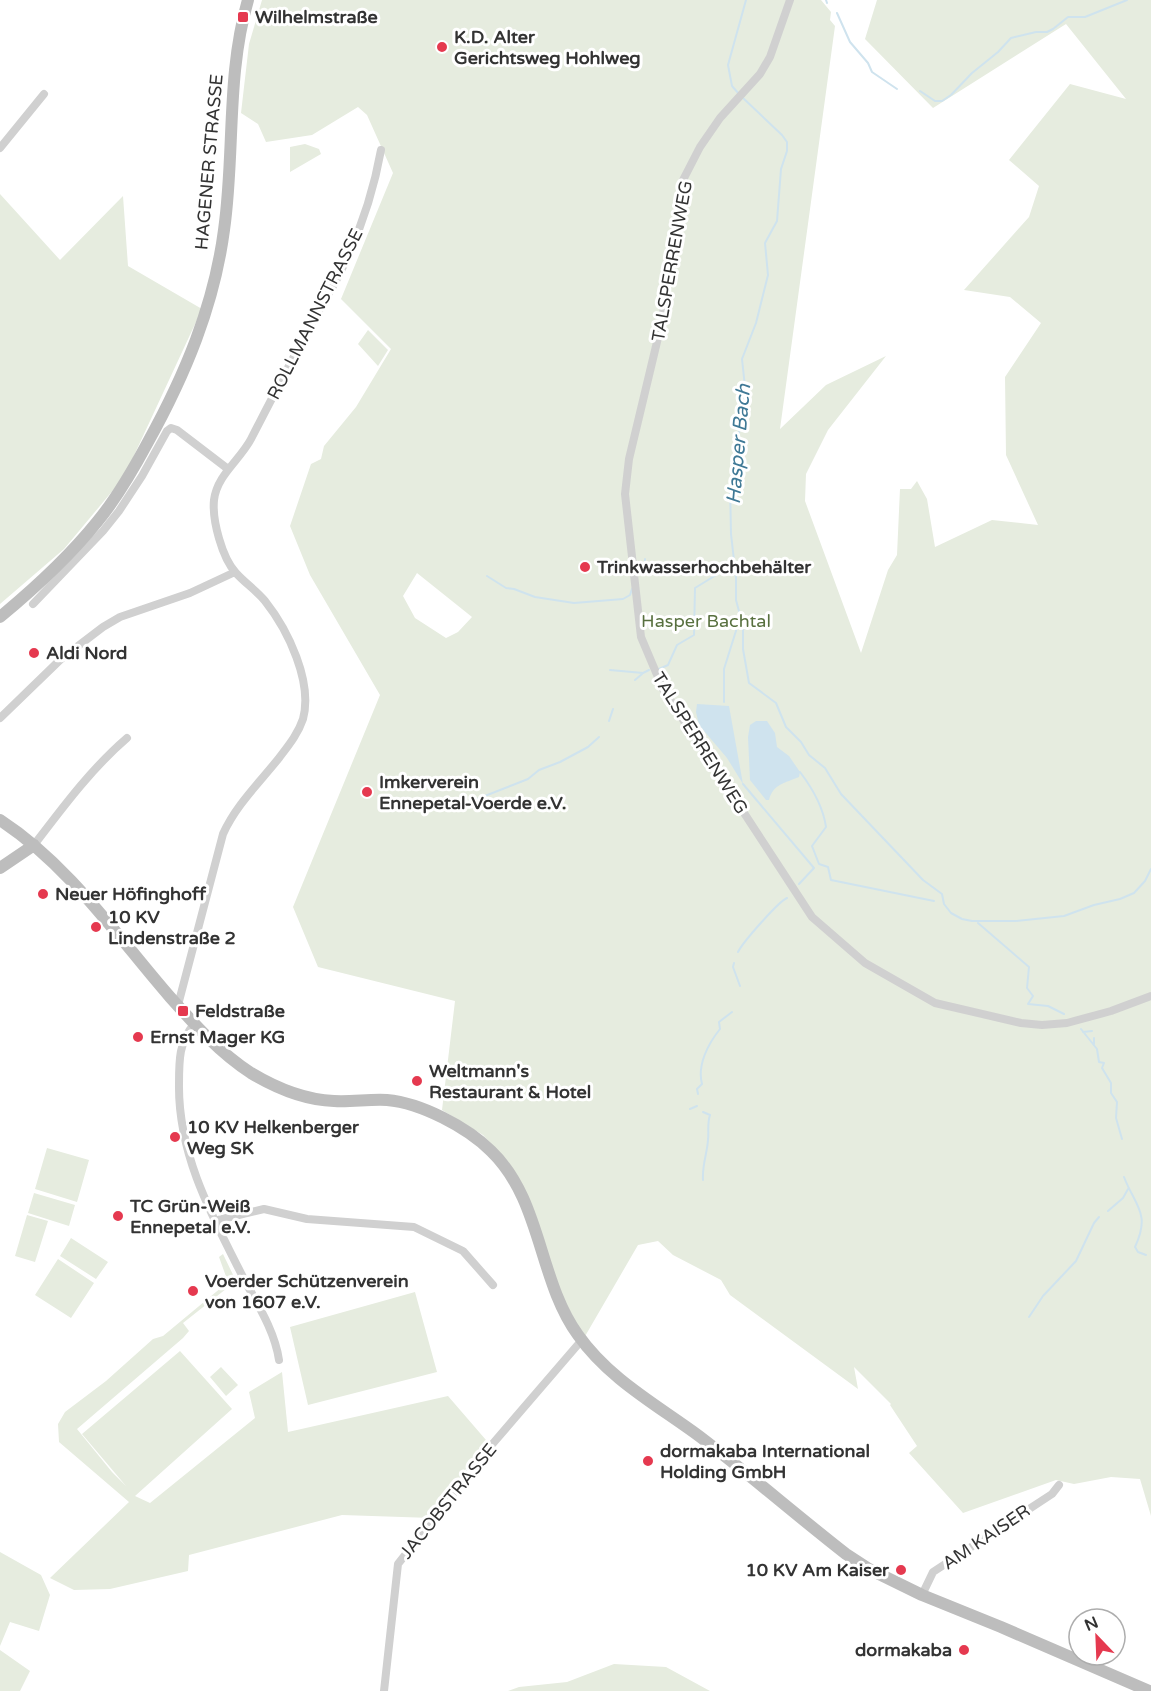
<svg xmlns="http://www.w3.org/2000/svg" width="1151" height="1691" font-family="'Varela Round',sans-serif">
	<style>
		.green { fill: #e6ecdf; fill-rule: evenodd }
		.water { fill: #cfe3ee }
		.lines { fill: none; stroke-linecap: round; stroke-linejoin: round }
		.stream { stroke: #cfe3ee; stroke-width: 2 }
		.minor { stroke: #d0d0d0; stroke-width: 8 }
		.secondary { stroke: #bdbdbd; stroke-width: 12 }
		.poi-dot { fill: #e5394f; stroke: #fff; stroke-width: 2 }
		.labels { text-anchor: middle; stroke-width: 6; stroke-linejoin: round; paint-order: stroke }
		.poi-label { font-size: 18px; font-weight: bold; fill: #333; stroke: #fff; text-anchor: start }
		.street-label { font-size: 18px; fill: #333; stroke: #fff }
		.park-label { font-size: 18px; fill: #58703f; stroke: #fff }
		.water-label { font-size: 20px; font-style: italic; fill: #3f7996; stroke: #fff }
	</style>
	<rect width="100%" height="100%" fill="#fff"/>
	<!-- green -->
	<path class="green" d="M262,0H821L831,12L830,20L835,26L780,429L826,385L886,356L828,430L806,474L805,501L861,653L888,570L897,555L900,489H911L917,481L927,499L935,547L992,520L1038,525L1006,455L1005,377L1041,323L1010,297L964,290L1029,217L1039,186L1009,160L1070,84L1126,99L1066,24L933,108L865,39L877,0H1151V1516L1140,1479L1111,1477L1074,1484L1056,1480L963,1513L909,1453L917,1446L890,1405L891,1404L854,1367L858,1389L730,1295L721,1280L673,1255L658,1241L638,1245L584,1338L557,1289L509,1163L483,1135L442,1110L455,1001L318,967L293,907L380,695L310,575L290,526L311,464L321,459L324,446L356,407L391,349L341,299L393,173L367,115L358,107L312,135L266,142L258,124L241,113L249,44ZM417,573L472,617L458,632L446,638L415,618L403,596Z
		M305,144L319,149L321,154L290,172V147Z
		M0,194L60,260L123,196L128,266L202,309L124,477L64,549L0,604Z
		M368,330L388,350L378,366L358,344Z
		M47,1148L89,1160L77,1202L35,1189Z
		M34,1193L75,1205L69,1226L28,1213Z
		M27,1215L48,1221L35,1262L15,1256Z
		M71,1238L108,1262L96,1279L60,1256Z
		M223,1254L236,1281L183,1323L189,1331L183,1338L77,1429L112,1472L126,1486L82,1434L180,1351L232,1409L135,1496L150,1503L255,1418L249,1392L282,1372L288,1432L448,1396L486,1440L432,1518L342,1515L189,1555L188,1571L110,1589L74,1590L50,1578L129,1502L59,1442L58,1424L65,1412L106,1381L153,1339L163,1336L228,1282L219,1257Z
		M58,1259L94,1283L71,1318L35,1295Z
		M415,1292L437,1372L308,1405L290,1327Z
		M221,1367L238,1385L226,1396L210,1377Z
		M0,1552L41,1575L50,1595L39,1631L10,1622L0,1646Z
		M0,1650L30,1671L20,1691H0Z
		M614,1664L666,1667L710,1691H508L519,1687L567,1682Z"/>
	<!-- water -->
	<path class="water" d="M697,704L729,706L743,784L727,758L699,725L696,712Z
		M756,721H767L775,733L777,747L789,756L800,772L799,777C785,783 773,784 769,800H766L750,780L748,737L750,725Z"/>
	<g class="lines">
		<!-- stream -->
		<path class="stream" d="M826,0L827,3
			M837,13L850,42L868,63L872,72L897,89
			M920,91L935,101H942L951,95L972,73L998,52L1011,38L1036,32H1047L1053,29L1068,17H1085L1127,0
			M739,94L732,86L728,65L746,0
			M743,98L782,135L787,142V151L781,169L777,221L765,243L768,275L756,323L742,359L745,387L737,449L730,485L731,534L736,578V600L743,626V649L749,683L776,703L786,727L801,742L809,755L825,768L841,794L923,880L942,894L944,904L951,913L962,919L972,921H1015L1064,916L1094,905L1120,899L1134,893L1145,881L1151,869
			M645,559V572
			M487,576L506,588L514,589L535,597L574,603L623,599L630,595L632,589
			M659,669L668,665L677,645L694,635L695,588L734,564
			M610,670L643,673L649,670
			M635,680L642,674
			M724,702V669L740,618
			M609,721L613,709
			M800,772C813,789 823,806 826,827L812,846L819,864L828,867L831,880L934,901
			M743,784L814,868L799,884
			M472,801L528,779L539,770L560,762L588,747L599,737
			M978,923L1029,967L1027,988L1033,996L1028,1004L1048,1006L1064,1014
			M738,952C743,942 778,902 787,898
			M734,963L733,967L740,986
			M1081,1029L1097,1049L1099,1062L1104,1063L1102,1068L1111,1083V1093L1117,1102L1116,1118L1122,1139
			M1083,1032L1092,1031
			M1094,1044V1038
			M698,1094L697,1089L702,1084C697,1065 708,1044 720,1029L719,1022L732,1012
			M690,1109L697,1106
			M1124,1177C1135,1206 1151,1213 1135,1247L1138,1252L1146,1255
			M703,1180C702,1165 707,1154 708,1140C709,1131 707,1124 710,1115L703,1112
			M1108,1211L1123,1198L1128,1189
			M1029,1317L1043,1296L1076,1261L1094,1223L1099,1217"/>
		<!-- minor -->
		<path class="minor" d="M790,0L770,57L760,74L720,118L700,147L683,180L668,272L662,321L629,459L625,494L641,637L663,689L812,917L865,963L935,1003L1021,1023L1042,1025L1067,1023L1111,1011L1151,996
			M0,148L44,94
			M33,604L103,531L119,511L142,476L167,431L171,428L177,430L228,469
			M0,718L61,659L103,627L120,617L190,593L235,572
			M34,845C63,807 91,769 127,738
			M178,1005L223,834C236,805 260,782 279,758C288,746 298,734 303,719C313,682 288,630 265,601C257,591 245,583 236,573C222,558 212,520 214,500C217,475 240,460 251,439C269,404 287,369 306,334C316,314 329,295 339,275C359,235 373,195 381,150
			M194,1024C179,1042 179,1060 179,1084C178,1156 213,1218 245,1281C258,1305 275,1332 279,1360
			M214,1221L264,1209L307,1219L414,1227L463,1251L493,1285
			M922,1595L933,1572L1052,1494L1059,1485
			M384,1691L398,1564L489,1448L581,1341"/>
		<!-- secondary -->
		<path class="secondary" d="M0,617C35,588 68,558 97,522C117,498 133,470 148,442C185,375 214,306 224,230C235,154 226,75 248,0
			M0,820C69,865 117,936 170,997C195,1025 220,1053 251,1073C276,1088 305,1100 334,1101C352,1102 369,1099 387,1100C421,1103 467,1127 491,1151C542,1200 538,1280 578,1335C609,1379 657,1405 699,1436C749,1474 796,1515 846,1554L869,1569L922,1595L1001,1627L1149,1691
			M0,868L34,845"/>
	</g>
	<!-- markers -->
	<g class="poi-dot">
		<rect x="237" y="11" width="12" height="12" rx="3"/>
		<circle cx="442" cy="47" r="6"/>
		<circle cx="585" cy="567" r="6"/>
		<circle cx="34" cy="653" r="6"/>
		<circle cx="367" cy="792" r="6"/>
		<circle cx="43" cy="894" r="6"/>
		<circle cx="96" cy="927" r="6"/>
		<rect x="177" y="1005" width="12" height="12" rx="3"/>
		<circle cx="138" cy="1037" r="6"/>
		<circle cx="417" cy="1081" r="6"/>
		<circle cx="175" cy="1137" r="6"/>
		<circle cx="118" cy="1216" r="6"/>
		<circle cx="193" cy="1291" r="6"/>
		<circle cx="648" cy="1461" r="6"/>
		<circle cx="901" cy="1570" r="6"/>
		<circle cx="964" cy="1650" r="6"/>
	</g>
	<g class="labels">
		<!-- poi labels -->
		<g class="poi-label">
			<text x="255" y="23">Wilhelmstraße</text>
			<text x="454" y="43">K.D. Alter<tspan x="454" dy="21">Gerichtsweg Hohlweg</tspan></text>
			<text x="597" y="573">Trinkwasserhochbehälter</text>
			<text x="46" y="659">Aldi Nord</text>
			<text x="379" y="788">Imkerverein<tspan x="379" dy="21">Ennepetal-Voerde e.V.</tspan></text>
			<text x="55" y="900">Neuer Höfinghoff</text>
			<text x="108" y="923">10 KV<tspan x="108" dy="21">Lindenstraße 2</tspan></text>
			<text x="195" y="1017">Feldstraße</text>
			<text x="150" y="1043">Ernst Mager KG</text>
			<text x="429" y="1077">Weltmann's<tspan x="429" dy="21">Restaurant &amp; Hotel</tspan></text>
			<text x="187" y="1133">10 KV Helkenberger<tspan x="187" dy="21">Weg SK</tspan></text>
			<text x="130" y="1212">TC Grün-Weiß<tspan x="130" dy="21">Ennepetal e.V.</tspan></text>
			<text x="205" y="1287">Voerder Schützenverein<tspan x="205" dy="21">von 1607 e.V.</tspan></text>
			<text x="660" y="1457">dormakaba International<tspan x="660" dy="21">Holding GmbH</tspan></text>
			<text x="889" y="1576" text-anchor="end">10 KV Am Kaiser</text>
			<text x="952" y="1656" text-anchor="end">dormakaba</text>
		</g>
		<!-- street labels -->
		<g class="street-label">
			<text transform="translate(209 162) rotate(-85)" y="6">HAGENER STRASSE</text>
			<text transform="translate(672 261) rotate(-80)" y="6">TALSPERRENWEG</text>
			<text transform="translate(315 314) rotate(-63)" y="6">ROLLMANNSTRASSE</text>
			<text transform="translate(700 743) rotate(58)" y="6">TALSPERRENWEG</text>
			<text transform="translate(448 1501) rotate(-51)" y="6">JACOBSTRASSE</text>
			<text transform="translate(986 1537) rotate(-34)" y="6">AM KAISER</text>
		</g>
		<!-- park labels -->
		<g class="park-label">
			<text x="706" y="627">Hasper Bachtal</text>
		</g>
		<!-- water labels -->
		<g class="water-label">
			<text transform="translate(738 444) rotate(-85)" y="7">Hasper Bach</text>
		</g>
	</g>
	<!-- north arrow -->
	<g transform="translate(1097 1637) rotate(337)"><circle r="28" fill="#ffffff" stroke="#adadad" stroke-width="1.5"/>
	<path d="M0-4.5L10 22L0 15L-10 22Z" fill="#e5394f"/>
	<text y="-9" font-size="16" font-weight="bold" text-anchor="middle" fill="#333333">N</text>
	</g>
</svg>
